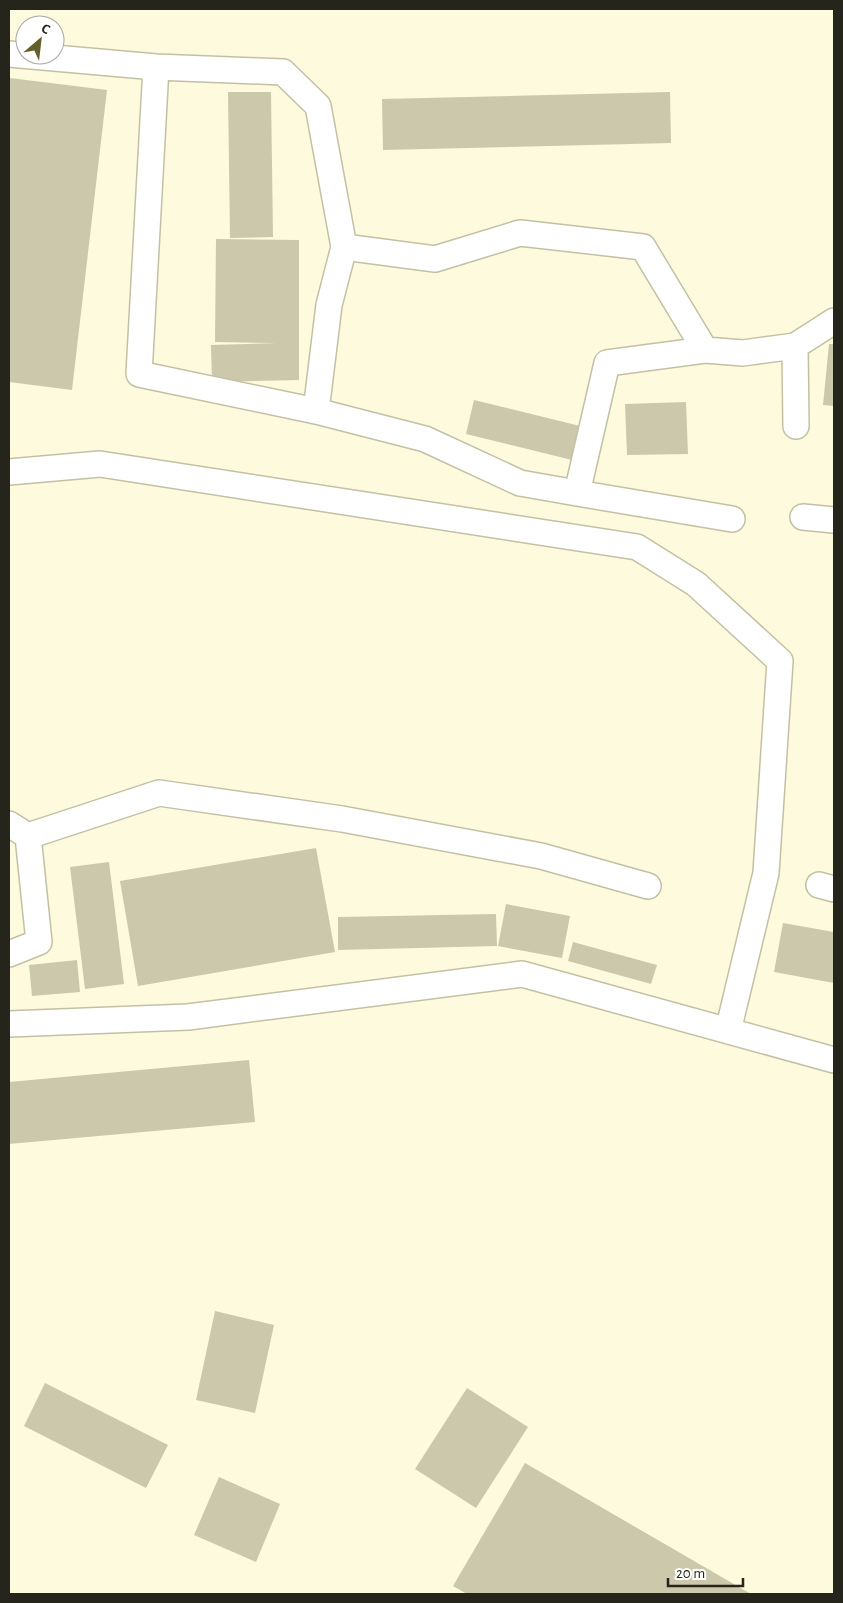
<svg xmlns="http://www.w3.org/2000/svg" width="843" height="1603" font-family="'Alegreya Sans',sans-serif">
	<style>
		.building { fill: #cbc8ac }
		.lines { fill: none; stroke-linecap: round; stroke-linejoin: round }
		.minor-casing { stroke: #c3c0a5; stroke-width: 28 }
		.minor { stroke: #fff; stroke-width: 25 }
	</style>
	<rect width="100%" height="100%" fill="#fdfadd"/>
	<!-- building -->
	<path class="building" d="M10,78L107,90L72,390L9,382V93Z
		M228,92H271L273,237L230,238Z
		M670,92L671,143L383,150L382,99Z
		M216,239L299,240V380L212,382L211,345L277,343L215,342Z
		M829,344H834V406L823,405Z
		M474,400L580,426L572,460L466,434Z
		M686,402L688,454L627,455L625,404Z
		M316,848L335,952L138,986L120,881Z
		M109,862L124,984L85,989L70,867Z
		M506,904L570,916L562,958L498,946Z
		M496,914L497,946L338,950V917Z
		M783,923L834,932V983L774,972Z
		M573,942L657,965L651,984L568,961Z
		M77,960L80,992L32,996L29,965Z
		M249,1060L255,1122L9,1144V1082Z
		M215,1311L274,1325L255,1413L196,1400Z
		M45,1383L168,1445L146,1488L24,1426Z
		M467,1388L528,1427L476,1508L415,1469Z
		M525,1463L751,1594H467L453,1586Z
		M219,1477L280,1504L256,1562L194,1535Z"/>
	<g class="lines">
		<defs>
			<path id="minor" d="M9,54L156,67L283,72L318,106L344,247L435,259L520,233L643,247L705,350L743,353L795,346
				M156,67L139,374L316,411L425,439L520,483L577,493L607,363L705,350
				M316,411L329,305L344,247
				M796,426L795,346L834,321
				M9,472L100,464L637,547L696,584L780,661L766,873L728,1031
				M577,493L732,519
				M803,517L834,520
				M9,824L28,836L159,793L342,819L541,856L648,886
				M819,885L834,889
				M9,954L39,942L28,836
				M9,1024L188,1017L522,974L834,1060"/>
		</defs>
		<!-- minor casing -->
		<use href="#minor" class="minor-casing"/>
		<!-- minor -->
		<use href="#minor" class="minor"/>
	</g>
	<!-- border -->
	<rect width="843" height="1603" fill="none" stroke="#26251b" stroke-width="20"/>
	<!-- north arrow -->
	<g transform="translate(40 40) rotate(28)"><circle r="24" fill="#ffffff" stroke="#a8a8a4"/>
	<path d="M0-4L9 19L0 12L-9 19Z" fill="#645e2b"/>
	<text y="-8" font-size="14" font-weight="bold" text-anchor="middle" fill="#26251b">С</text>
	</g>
	<!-- scale -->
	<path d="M668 1578v8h75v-8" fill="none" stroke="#26251b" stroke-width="2.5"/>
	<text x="676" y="1578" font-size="15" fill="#26251b" stroke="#ffffff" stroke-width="4" paint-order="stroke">20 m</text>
</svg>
